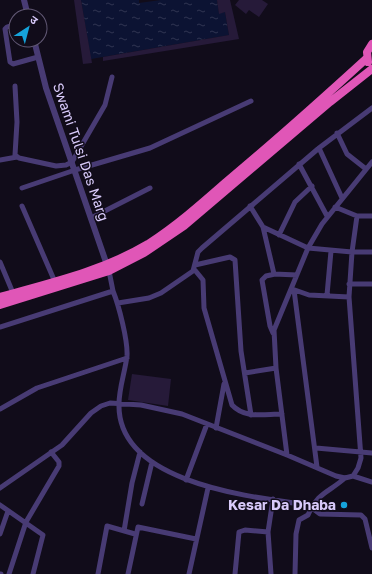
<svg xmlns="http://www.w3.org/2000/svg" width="372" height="574" font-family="'Golos Text','Noto Sans Devanagari',sans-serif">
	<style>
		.water { fill: url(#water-ripples) }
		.building { fill: #261a39 }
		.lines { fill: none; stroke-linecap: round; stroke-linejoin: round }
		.minor { stroke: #483b74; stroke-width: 5 }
		.tertiary { stroke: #483b74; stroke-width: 6 }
		.trunk { stroke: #e056b7; stroke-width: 8 }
		.poi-dot { fill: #15a3db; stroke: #110c1a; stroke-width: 1.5 }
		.labels { text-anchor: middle; stroke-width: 3; stroke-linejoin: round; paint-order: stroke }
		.street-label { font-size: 14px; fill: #d8cafa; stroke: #110c1a }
		.poi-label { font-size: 14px; font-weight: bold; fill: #d8cafa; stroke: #110c1a; text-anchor: end }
	</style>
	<defs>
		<pattern id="water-ripples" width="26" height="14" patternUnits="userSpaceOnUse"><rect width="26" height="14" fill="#0c1333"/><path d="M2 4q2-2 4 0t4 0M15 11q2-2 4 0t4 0" fill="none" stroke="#2f3451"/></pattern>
	</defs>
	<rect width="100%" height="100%" fill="#110c1a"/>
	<!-- water -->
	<path class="water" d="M81,0H139V3L161,0H217L219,13L225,12L229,35L91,59Z"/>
	<!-- building -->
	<path class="building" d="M74,0H81L92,63L83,64Z
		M217,0H230L239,39L103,61V57L229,35L225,12L219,14Z
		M239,0H262L268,4L259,17L249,10L246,14L235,5Z
		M132,374L171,379L168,406L128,400Z"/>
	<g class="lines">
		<!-- minor -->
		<path class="minor" d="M16,24L7,27L5,29L10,62L13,64L38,57
			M15,86L17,122L15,155L19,158L56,166L66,165L72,162L105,105L112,77
			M337,133L347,154L366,169
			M319,148L342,198
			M0,160L17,157
			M299,164L327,216
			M22,188L75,170L150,148L251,101
			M22,206L55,282
			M250,206L263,227L308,248L352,252H372
			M335,207L357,216H372
			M91,218L150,188
			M263,227L274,274L297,275
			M279,235L295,202L312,186
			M0,262L13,293
			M195,265L230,257L235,260L241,351L251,415
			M194,269L203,280L204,308L232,405C245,419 264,414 282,414
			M349,284H372
			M292,289L309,295L349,297
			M294,290L317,467
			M113,291C119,306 128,341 127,356C125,372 119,388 119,404C117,483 251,497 308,505L320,514L361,515L365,519L372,548
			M327,295L331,251
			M118,303L149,298L161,293L193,271L198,252L202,248L319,148L372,108
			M0,327L113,291L109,271
			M273,333L270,326L262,280L266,276L275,274
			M245,373L276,368
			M0,409L37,388L127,358
			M216,428L224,384
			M316,448L372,453
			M287,455L276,368L274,330L308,248L322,224L372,162
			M353,476L372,482
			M186,480L207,424
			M0,488L62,445L91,413L101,406L110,403L141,405L182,414L287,455L336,476L345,478L353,476L358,468L361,458L349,297L352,252L357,216
			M142,504L152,462
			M0,505L43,535L33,574
			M124,531L132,483L140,452
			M268,532L271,574
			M0,534L8,511
			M0,574H1
			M9,574L26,522L59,466V462L51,452
			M98,574L107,526L135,534
			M128,574L138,527L196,539
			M189,574L208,488
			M235,574L239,532L245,530L268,532L273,499
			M295,574L296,534L299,520L308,515C318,492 328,493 345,478"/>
		<!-- tertiary -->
		<path class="tertiary" d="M24,0L28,16
			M34,40L46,88L108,268"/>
		<!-- trunk -->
		<path class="trunk" d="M368,62L367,52L372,44
			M0,297C50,283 103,271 148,244C176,226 201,204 226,182C274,142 321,100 367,58
			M0,305L109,271L144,253L184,226L330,102L372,69"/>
	</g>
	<!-- markers -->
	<circle class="poi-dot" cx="344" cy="505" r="4"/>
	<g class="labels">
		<!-- street labels -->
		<g class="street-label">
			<text transform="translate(81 152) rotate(71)" y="5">Swami Tulsi Das Marg</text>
		</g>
		<!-- poi labels -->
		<g class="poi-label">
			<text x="336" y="510">Kesar Da Dhaba</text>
		</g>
	</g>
	<!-- north arrow -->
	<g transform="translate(28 28) rotate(36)"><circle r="19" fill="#110c1a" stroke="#615874"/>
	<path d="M0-3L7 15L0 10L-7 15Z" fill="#15a3db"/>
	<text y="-6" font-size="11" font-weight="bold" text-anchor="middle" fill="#d8cafa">उ</text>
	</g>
</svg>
